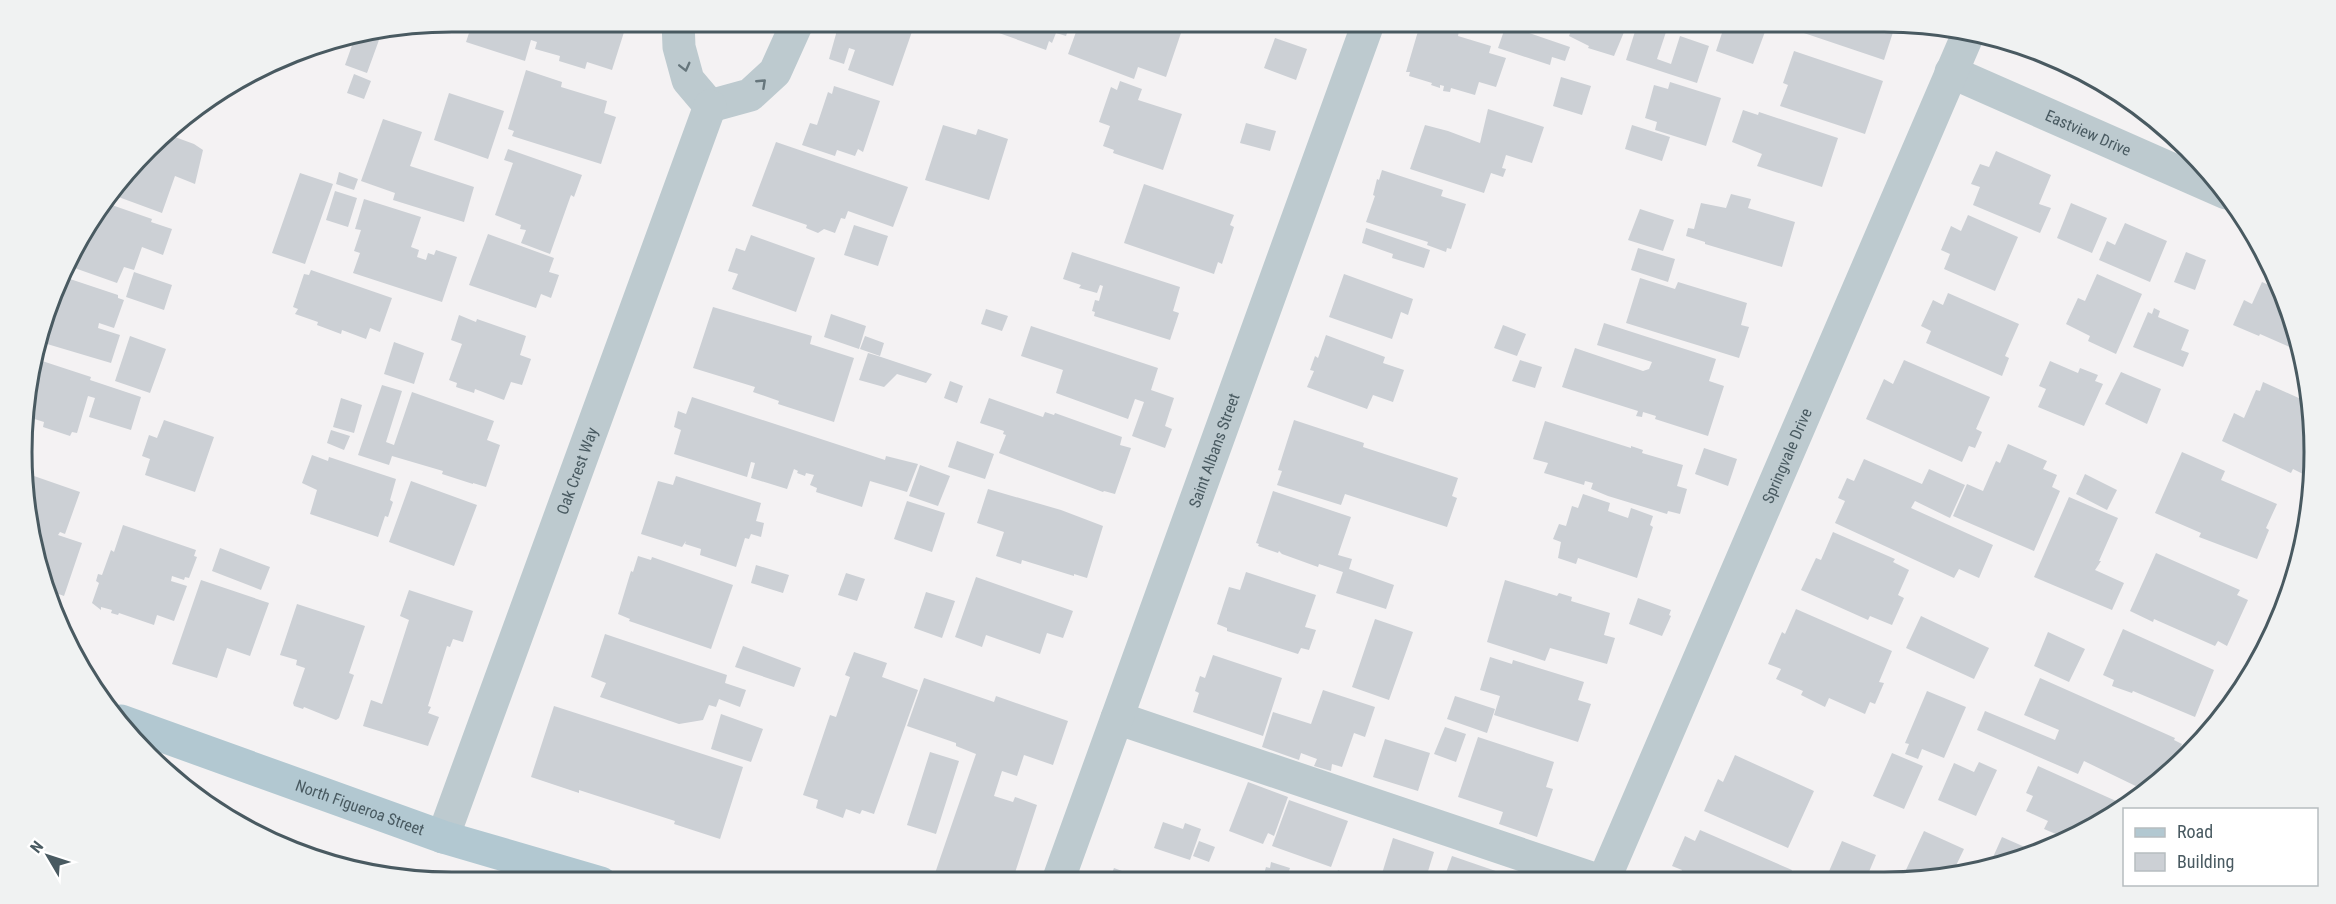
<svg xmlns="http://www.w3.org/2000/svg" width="2336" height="904" font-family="'Roboto Condensed',sans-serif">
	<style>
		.building { fill: #ccd0d5 }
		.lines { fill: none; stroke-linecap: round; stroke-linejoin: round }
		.minor { stroke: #bdcacf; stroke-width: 33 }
		.major { stroke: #b2c8d1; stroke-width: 33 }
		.oneway { stroke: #66767c }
		.labels { text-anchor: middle; stroke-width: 4.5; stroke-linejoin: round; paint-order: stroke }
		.street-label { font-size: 16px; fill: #495a61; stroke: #fff }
		.rim { fill: none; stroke: #495a61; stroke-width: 3 }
	</style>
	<rect width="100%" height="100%" fill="#f4f2f3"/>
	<!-- building -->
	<path class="building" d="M473,21H509L541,31L544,21H617L615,26L625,29L612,70L587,62L585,69L559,61L560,56L535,49L537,42L531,40L525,61L466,42Z
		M837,21H908L915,23L893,86L848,70L855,50L849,48L844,64L829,59L836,34Z
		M992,21H1071L1066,36L1056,33L1052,43L1049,41L1046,50L999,33L1002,25Z
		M1080,21H1157L1182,30L1166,77L1138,67L1134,79L1068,54Z
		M1421,21L1459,31L1458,36L1491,46L1489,53L1506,58L1496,87L1479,82L1475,95L1451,88L1450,92L1443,91L1444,86L1440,85V88L1431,85L1432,83L1409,76L1410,72H1406Z
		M1575,21H1618L1627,25L1614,56L1588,48L1589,46L1569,36Z
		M1647,21H1663L1660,30L1666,32L1657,59L1671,64L1680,36L1709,46L1697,83L1626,60L1638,22L1646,25Z
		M1726,21H1743L1766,29L1753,64L1716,51Z
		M1798,21H1884L1896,23L1884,60L1795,30Z
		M1506,25L1570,47L1565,61L1552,57L1550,65L1498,48Z
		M367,35L379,40L367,73L345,65L355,37Z
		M1275,38L1307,49L1296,80L1264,68Z
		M1794,51L1883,81L1865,134L1780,106L1788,85L1783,83Z
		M526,70L562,82L561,87L607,101L604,113L616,117L601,164L512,136L514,131L508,129Z
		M354,74L371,81L364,99L347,93Z
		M1561,77L1591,86L1582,115L1553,106Z
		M1120,81L1142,89L1138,100L1182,114L1163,170L1113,153L1114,150L1103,146L1110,126L1099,122L1111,87L1117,90Z
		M1670,82L1721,98L1706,146L1655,130L1657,122L1645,118L1654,85L1668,89Z
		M834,86L880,101L863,152L858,149L855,156L837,150L835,156L802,145L810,123L817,125L828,92L832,94Z
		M2107,86L2140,106L2139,111L2103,95Z
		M449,93L504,111L488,159L434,140Z
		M1488,109L1544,127L1532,163L1506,155L1502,168L1506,169L1503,177L1491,173L1484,193L1410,169L1425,125L1448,131L1480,143Z
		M1743,110L1758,115L1759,112L1838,138L1822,187L1757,166L1762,154L1732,142Z
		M383,119L422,132L410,166L474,187L464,222L393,200L395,193L361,181Z
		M1246,123L1276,131L1270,151L1240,143Z
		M943,125L976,135L978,129L1008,139L989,200L925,180Z
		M1632,125L1670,137L1662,161L1625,149Z
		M164,133L194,144L203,150L195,184L175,176L162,213L113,195Z
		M776,142L908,187L893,227L848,211L845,219L841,218L835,233L824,229L818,233L806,228L807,225L752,206Z
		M508,149L582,175L574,197L571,195L550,254L521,243L526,230L520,229L521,225L495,215L513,163L504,160Z
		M1996,151L2051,175L2039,204L2051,208L2040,233L1973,205L1980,187L1971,184L1980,164L1989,167Z
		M1382,170L1443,190L1441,196L1466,204L1451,249L1447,248L1446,252L1427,245L1428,242L1366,222L1375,196L1373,195L1377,179L1379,180Z
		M339,172L358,179L354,190L336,184Z
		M300,173L333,184L305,264L272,253Z
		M1144,184L1234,215L1230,225L1234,227L1222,264L1218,262L1214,274L1124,243Z
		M335,191L357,198L348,227L326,220Z
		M1731,194L1751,199L1748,208L1795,222L1782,267L1705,244V242L1686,236L1688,228L1694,229L1701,203L1726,208Z
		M364,199L421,217L411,247L419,250L417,257L426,260L428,253L434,255L436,250L457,257L442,302L353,273L360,253L354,251L361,230L355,229Z
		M106,203L152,219L151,222L172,229L163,255L142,247L134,270L124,267L117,283L66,265L79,237Z
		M2071,203L2107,218L2092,253L2057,238Z
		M1640,209L1674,220L1663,251L1628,240Z
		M1968,215L2018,237L1995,291L1944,269L1950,254L1941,250L1951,226L1961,231Z
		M2125,223L2167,241L2150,282L2099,260L2107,241L2115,245Z
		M854,225L888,236L878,266L844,255Z
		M1366,228L1430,250L1424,268L1392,258L1393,254L1362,243Z
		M488,234L554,258L549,272L559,275L551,298L541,294L536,308L469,285Z
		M751,235L815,258L796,312L732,289L738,274L728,271L736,248L745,251Z
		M1638,248L1675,259L1668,282L1631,270Z
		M1072,252L1180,287L1173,311L1179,313L1170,340L1094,316L1095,312L1092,311L1095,300L1099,301L1103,286L1100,285L1097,293L1079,288L1081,285L1063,279Z
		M2186,252L2206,260L2195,290L2174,282Z
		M311,270L392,298L380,332L370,328L366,339L342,330L341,334L317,325L318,322L295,314L298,309L293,307L304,274L309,275Z
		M134,272L172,285L164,310L126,297Z
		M1344,274L1413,299L1408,315L1401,312L1392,339L1329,317Z
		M2097,274L2142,294L2116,354L2088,341L2090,336L2066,324L2078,298L2085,301Z
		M61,276L118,295V298L124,300L114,328L99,323L98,328L120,335L111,363L37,341L44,314Z
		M1640,278L1675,289L1678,282L1747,303L1741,325L1749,327L1739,358L1626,323Z
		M2262,282L2280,290L2279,293L2284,295L2292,314L2301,352L2260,334L2259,336L2233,325L2244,300L2252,304Z
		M1948,293L2019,324L2005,356L2009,358L2002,376L1926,343L1931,331L1921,326L1933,300L1943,305Z
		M713,307L812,336L810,344L854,358L834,422L778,404L779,401L753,392L755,387L693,368Z
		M2154,308L2160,311L2158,317L2189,330L2181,350L2189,353L2183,367L2133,347L2148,312L2152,314Z
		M986,309L1008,316L1002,331L981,324Z
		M831,314L866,326L859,349L824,337Z
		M459,315L476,322L477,319L526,336L520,355L531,359L522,385L511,382L504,400L475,389L474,393L456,387L457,383L449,380L462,344L451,340Z
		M1604,323L1716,359L1709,381L1724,386L1708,436L1655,419L1656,416L1643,412L1642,417L1636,416L1638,411L1562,387L1575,348L1643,371L1649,369L1652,362L1597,345Z
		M1503,325L1526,334L1517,356L1494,348Z
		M1031,326L1158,368L1151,390L1174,398L1165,426L1172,429L1165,448L1132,436L1144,402L1135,399L1128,419L1056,393L1063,370L1021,356Z
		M1326,335L1385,357L1383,363L1404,370L1393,402L1373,395L1367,409L1307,387L1314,371L1310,370L1315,356L1318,358Z
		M130,336L166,349L150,393L115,381Z
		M865,336L884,343L880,356L860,349Z
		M394,342L424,353L414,384L384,374Z
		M868,353L878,356L932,374L926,383L897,374L884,387L859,380Z
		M33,358L91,377L90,380L141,397L131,430L89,417L95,398L88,396L77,433L72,432L70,436L43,427L44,422L25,416V395Z
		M1520,360L1542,367L1535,388L1512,381Z
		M1904,360L1990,397L1976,429L1982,432L1975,448L1969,446L1962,462L1866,419L1884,379L1893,384Z
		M2050,361L2078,373L2080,368L2098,375L2095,381L2103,384L2084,426L2038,407L2046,389L2039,386Z
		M2121,372L2161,389L2147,424L2105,404Z
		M950,381L963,386L957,403L944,398Z
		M2263,382L2312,404L2313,455L2305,475L2293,469L2291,473L2222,441L2234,413L2244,418L2256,390L2260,391Z
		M382,385L402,391L386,442L394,445L412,392L494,421L487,440L500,445L486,487L473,483V484L442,474L443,471L392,456L389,465L358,455Z
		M692,397L885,460L886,456L918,464L907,492L870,481L862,507L816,492L817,488L810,485L814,475L806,473L805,476L797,473L798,471L794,469L787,489L751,478L755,463L751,462L747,477L674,454L681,430L674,427L678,411L686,414Z
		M341,398L362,405L354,433L333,427Z
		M989,398L1043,417L1045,412L1054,415L1055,413L1122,437L1120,445L1131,448L1115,494L1104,491L1103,492L999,453L1006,435L1003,434L1004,431L980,423Z
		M164,420L214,437L195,492L145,475L150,459L142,456L149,435L157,438Z
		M1294,420L1364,443L1363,447L1458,478L1452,496L1457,498L1447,527L1345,494L1341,505L1277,485L1282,471L1278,470Z
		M1545,421L1631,448V446L1643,450L1642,453L1683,465L1677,486L1687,489L1680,514L1668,511L1667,514L1608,496L1591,489L1593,483L1585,481L1584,485L1544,473L1548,463L1533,459Z
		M331,430L350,436L344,450L327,443Z
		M957,441L994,454L985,479L948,467Z
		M2008,444L2047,461L2043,469L2057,475L2052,487L2060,491L2034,551L1953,516L1967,484L1983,491L1996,461L2000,463Z
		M1704,448L1737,459L1728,486L1695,474Z
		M2182,452L2225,471L2221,480L2277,504L2266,528L2269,530L2257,559L2199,537L2201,533L2155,513Z
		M312,455L328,461L329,457L396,479L390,500L393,502L388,517L385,516L378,537L310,514L317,490L302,483Z
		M1864,459L1922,484L1929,469L1965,485L1950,518L1915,501L1911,508L1993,545L1979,578L1959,569L1954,578L1835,523L1845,501L1838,498L1847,478L1854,481Z
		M920,465L950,476L938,506L909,496Z
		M2085,474L2117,490L2107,510L2076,494Z
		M34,476L80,492L65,534L60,532L58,535L82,543L64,596L45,589L29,536L28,493Z
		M676,476L761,503L756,521L764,523L761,537L751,534L749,539L745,538L736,567L700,555L701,549L685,544L686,541L682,547L641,534L658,481L673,485Z
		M411,481L477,505L454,566L389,542Z
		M988,489L1061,510L1103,526L1087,578L1074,574V576L1022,560L1021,564L996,556L1004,532L977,523Z
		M1273,491L1351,517L1338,555L1352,559L1349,569L1394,585L1386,609L1336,593L1343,572L1319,564L1318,567L1282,554L1279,551L1278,553L1258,546L1259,544L1256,543Z
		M1583,494L1610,503L1608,511L1628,518L1631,508L1653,516L1650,525L1653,527L1637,578L1578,558L1576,564L1558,558L1561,542L1553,539L1559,524L1566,526L1572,506L1578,508Z
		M2069,497L2118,518L2099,561H2101L2095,570L2124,583L2112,610L2034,577Z
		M907,501L945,513L932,552L894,539Z
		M123,525L196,550L194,556L197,557L189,578L185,577L184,580L172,576L171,581L187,586L174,621L157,615L154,625L119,613L118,615L111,613L112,610L101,607V610L92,603L99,583L96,581L98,574L102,575L111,550L114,552Z
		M1833,532L1895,559L1893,562L1909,570L1898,595L1904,598L1892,625L1870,616L1868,620L1801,590L1816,558L1821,560Z
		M220,548L270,567L261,590L212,571Z
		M2156,553L2240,590L2237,595L2248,600L2227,646L2218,641L2215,646L2154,619L2153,622L2130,611Z
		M638,556L651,560L652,557L733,585L711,649L629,621L630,619L618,614L631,571L633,572Z
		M756,565L789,575L783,593L751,583Z
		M1246,572L1316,595L1305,627L1316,630L1309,650L1301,648L1298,654L1227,631V628L1217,624L1229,587L1240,590Z
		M846,573L865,579L857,601L838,595Z
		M976,577L1073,611L1063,638L1047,633L1040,654L986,635L982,647L955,637Z
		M201,580L269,603L250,656L227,648L217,678L172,664Z
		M1505,580L1557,596L1559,593L1572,597L1571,601L1610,613L1604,635L1615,638L1607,664L1550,648L1545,661L1487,642Z
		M409,590L473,611L463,642L453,639L450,647L447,646L428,706L431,707L428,713L439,717L428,746L363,726L371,700L382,704L409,620L400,616Z
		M926,592L955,601L942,638L914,628Z
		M1638,598L1671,610L1669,615L1671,616L1662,636L1629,624Z
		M297,604L365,626L349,673L354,675L339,718L336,720L304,707L303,709L294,706L293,703L305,668L296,665L297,660L280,655Z
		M1796,609L1892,651L1879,682L1884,683L1875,704L1870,702L1865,714L1829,698L1825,707L1801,695L1803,691L1776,679L1781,669L1768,664L1782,632L1785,634Z
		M1921,616L1989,648L1974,679L1906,648Z
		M1375,619L1413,632L1389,700L1352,687Z
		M2123,629L2214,670L2195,717L2133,691L2132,693L2112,686L2114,680L2103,675Z
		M2048,632L2085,649L2069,682L2034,666Z
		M605,634L727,675L725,683L746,690L740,707L719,699L716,707L709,705L703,720L679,724L600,697L606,683L591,677Z
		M743,646L801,668L794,687L735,667Z
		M854,652L887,663L882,677L918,690L874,814L862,810L860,814L846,809L843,818L816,808L818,800L803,795L830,715L836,717L850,677L845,675Z
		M1213,655L1282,678L1263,736L1193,712L1199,693L1195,691L1200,676L1205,678Z
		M1490,657L1512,664L1513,660L1584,682L1578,700L1591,704L1578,742L1494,715L1500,696L1480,690Z
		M924,678L994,702L996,696L1068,721L1053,765L1024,755L1017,776L1002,771L994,796L1013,802L1015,797L1037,805L1012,882H932L976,754L956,746V743L907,726Z
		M2040,678L2175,738L2174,740L2182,744L2171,773L2162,780L2156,778L2152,787L2146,791L2084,761L2078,774L1977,730L1985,711L2055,740L2059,730L2024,715Z
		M1323,690L1375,707L1365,737L1354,733L1342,767L1332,764L1331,771L1314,766L1317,759L1301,753L1299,760L1262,747L1273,712L1311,724Z
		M1927,691L1966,707L1944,758L1922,749L1918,759L1905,754L1909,744L1905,743Z
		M1455,696L1495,709L1487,733L1447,719Z
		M554,706L743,767L720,839L674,824L675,821L579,790V793L531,777Z
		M721,714L763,729L751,762L711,749Z
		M1445,727L1466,734L1456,762L1434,754Z
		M1478,737L1554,762L1546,787L1553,789L1537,837L1499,824L1503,812L1458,797Z
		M1385,739L1430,753L1418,791L1373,777Z
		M930,752L959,761L936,834L907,825Z
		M1892,753L1923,766L1904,809L1873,796Z
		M1735,755L1814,791L1788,848L1704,811L1718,779L1723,782Z
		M1979,762L1997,770L1976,816L1938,800L1954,763L1974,772Z
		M2038,766L2125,805L2070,840L2044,829L2048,821L2026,811L2033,796L2026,793Z
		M1248,782L1288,797L1274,836L1268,833L1263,844L1229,831Z
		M1289,800L1348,821L1331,867L1272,846Z
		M1163,822L1183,829L1185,823L1201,829L1190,860L1154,848Z
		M1700,830L1792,870L1788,880H1678L1682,870L1672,866L1685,836L1695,841Z
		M1924,831L1964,849L1951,876L1941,879H1922L1905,872Z
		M2002,837L2034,851L1990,864Z
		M1393,838L1434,852L1425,881L1380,880Z
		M1199,841L1215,847L1209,862L1193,856Z
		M1842,841L1876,855L1866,879L1835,880L1827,876Z
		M1452,856L1522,880L1443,881Z
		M1271,862L1290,868L1289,871L1312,881H1262L1266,867L1270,868Z
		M1114,868L1138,877L1139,873L1145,876L1144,878L1149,880V878L1158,881H1109Z
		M1338,870L1351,876L1350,881H1334Z
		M1193,872L1219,881H1190Z"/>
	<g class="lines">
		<!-- minor -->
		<g class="minor">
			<path d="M678,21L679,47L688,80L710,106"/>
			<path id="s1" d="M1951,72L2226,193"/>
			<path d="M710,106L750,95L775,72L798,21"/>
			<path d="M1117,718L1597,880"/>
			<path id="s2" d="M443,837L710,106"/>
			<path id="s3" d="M1604,880L1969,32"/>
			<path id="s4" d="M1058,881L1369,21"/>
		</g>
		<!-- major -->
		<path class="major" id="s5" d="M121,721L443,837L601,883"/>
	</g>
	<!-- one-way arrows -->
	<defs><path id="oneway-chevron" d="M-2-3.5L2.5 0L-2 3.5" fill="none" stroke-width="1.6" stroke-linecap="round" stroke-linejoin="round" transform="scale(1.5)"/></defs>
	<g class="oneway">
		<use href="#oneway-chevron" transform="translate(685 67) rotate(76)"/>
		<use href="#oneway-chevron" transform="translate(762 83) rotate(-43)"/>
	</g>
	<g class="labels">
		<!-- street labels -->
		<g class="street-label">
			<text dy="6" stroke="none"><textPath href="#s1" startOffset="150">Eastview Drive</textPath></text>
			<text dy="6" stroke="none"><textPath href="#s4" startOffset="458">Saint Albans Street</textPath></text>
			<text dy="6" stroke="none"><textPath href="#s3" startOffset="462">Springvale Drive</textPath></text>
			<text dy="6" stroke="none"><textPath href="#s2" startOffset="390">Oak Crest Way</textPath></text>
			<text dy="6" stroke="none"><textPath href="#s5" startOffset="254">North Figueroa Street</textPath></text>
		</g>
	</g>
	<!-- crop -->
	<path d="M0 0H2336V904H0ZM452 32H1884A420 420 0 0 1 2304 452V452A420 420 0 0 1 1884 872H452A420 420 0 0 1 32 452V452A420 420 0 0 1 452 32Z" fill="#f0f2f2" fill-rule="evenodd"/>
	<path class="rim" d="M452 32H1884A420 420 0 0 1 2304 452V452A420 420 0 0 1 1884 872H452A420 420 0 0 1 32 452V452A420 420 0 0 1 452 32Z"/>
	<!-- legend -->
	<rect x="2123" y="808" width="195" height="78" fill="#ffffff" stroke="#b6bdc0" stroke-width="1.5"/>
	<rect x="2135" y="828" width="30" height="9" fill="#b2c8d1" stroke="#b6bdc0" stroke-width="1.5"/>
	<text x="2177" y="838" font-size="18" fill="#495a61">Road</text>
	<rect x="2135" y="853" width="30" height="18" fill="#ccd0d5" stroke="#b6bdc0" stroke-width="1.5"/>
	<text x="2177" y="868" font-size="18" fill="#495a61">Building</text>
	<!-- north arrow -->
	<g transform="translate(48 856) rotate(309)" stroke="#ffffff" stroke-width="4.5" paint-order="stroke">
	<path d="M0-4.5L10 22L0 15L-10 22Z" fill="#495a61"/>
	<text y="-9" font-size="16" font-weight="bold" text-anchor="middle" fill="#495a61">N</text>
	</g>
</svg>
